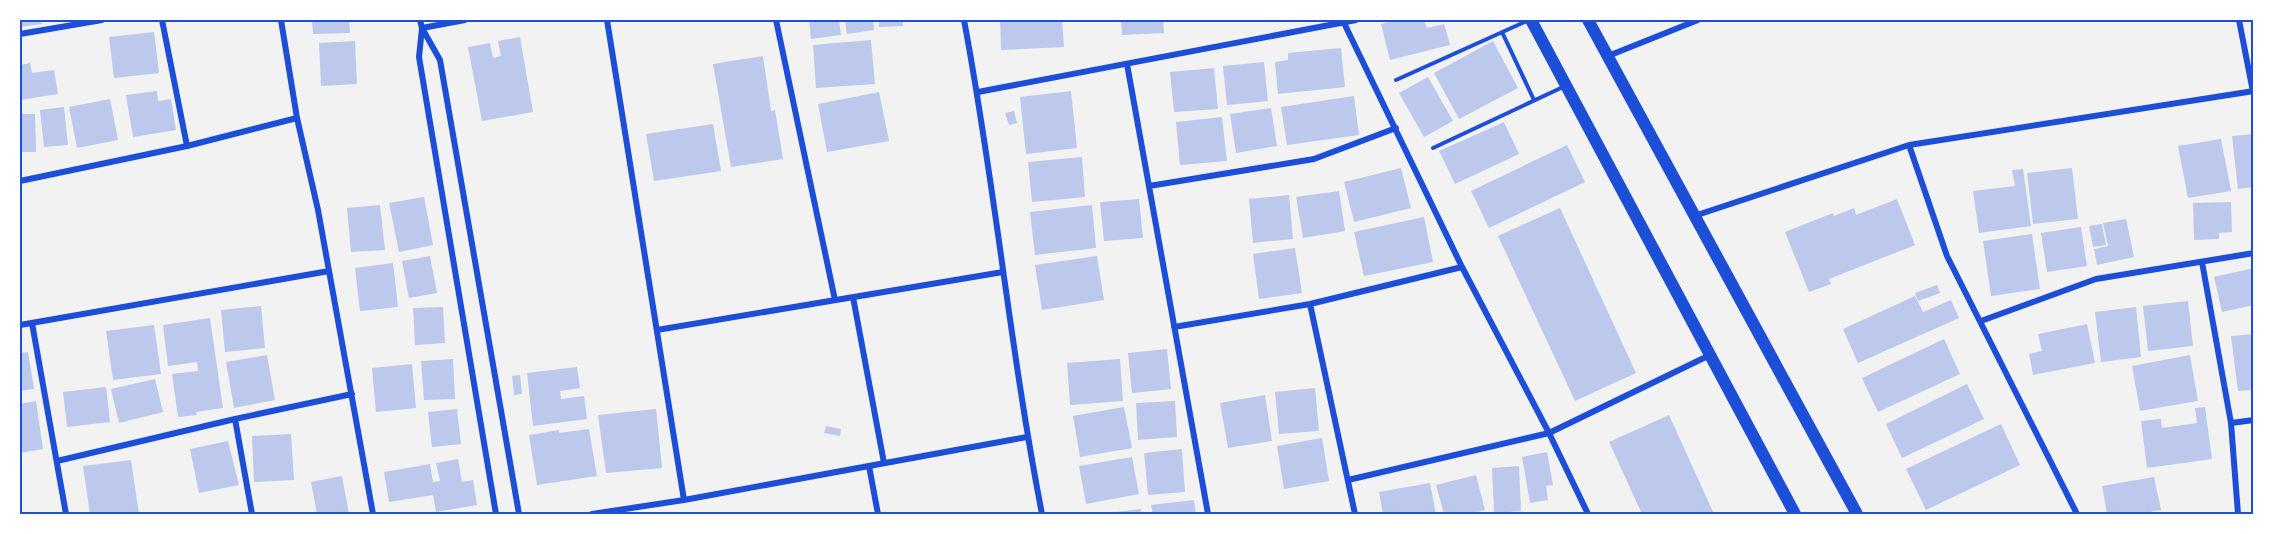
<svg xmlns="http://www.w3.org/2000/svg" width="2273" height="534" font-family="'Space Grotesk',sans-serif">
	<style>
		.building { fill: #bdc9ec }
		.lines { fill: none; stroke-linecap: round; stroke-linejoin: round }
		.service { stroke: #1d4ed8; stroke-width: 4 }
		.minor { stroke: #1d4ed8; stroke-width: 6 }
		.primary { stroke: #1d4ed8; stroke-width: 12 }
		.neatline { fill: none; stroke: #1d4ed8; stroke-width: 2 }
	</style>
	<rect width="100%" height="100%" fill="#f2f2f2"/>
	<!-- building -->
	<path class="building" d="M20,20H41L42,24L20,27Z
		M312,20H349L350,33L313,34Z
		M809,20H839L841,35L811,39Z
		M845,20H873L874,30L847,34Z
		M879,20H903V26L879,27Z
		M1000,20H1062L1064,47L1001,50Z
		M1121,20H1163L1164,33L1122,35Z
		M1398,20H1424L1427,28L1444,24L1450,45L1390,60L1381,24Z
		M154,32L159,73L114,78L109,37Z
		M520,37L533,112L482,121L468,47L490,43L493,58L501,56L498,41Z
		M871,40L875,84L816,88L813,45Z
		M355,41L357,84L321,86L319,43Z
		M1493,41L1518,88L1459,119L1434,73Z
		M1341,48L1345,87L1278,94L1275,62L1288,60V53Z
		M763,56L771,111L775,110L783,159L731,167L713,64Z
		M1264,62L1268,101L1227,105L1223,66Z
		M30,63L32,73L54,70L58,94L20,100V65Z
		M1214,68L1218,109L1174,112L1170,72Z
		M1428,77L1453,121L1424,137L1399,93Z
		M157,91L158,101L171,99L176,130L133,137L126,95Z
		M1071,91L1077,148L1026,154L1020,97Z
		M879,92L889,141L827,152L818,104Z
		M1354,96L1359,135L1287,145L1281,107Z
		M110,99L118,140L77,148L69,107Z
		M64,107L68,145L44,147L40,110Z
		M1271,108L1277,146L1236,153L1230,114Z
		M1014,111L1017,123L1009,125L1005,113Z
		M20,114H35L36,152H20Z
		M1222,117L1227,161L1180,165L1176,122Z
		M1504,122L1519,154L1455,184L1439,151Z
		M713,124L721,171L654,181L646,134Z
		M2254,134V187L2238,189L2232,136Z
		M2221,139L2231,191L2188,198L2178,146Z
		M1567,145L1585,182L1489,228L1471,191Z
		M1082,157L1085,197L1032,202L1028,162Z
		M1401,168L1411,208L1354,222L1344,182Z
		M2072,168L2078,219L2033,224L2027,173Z
		M2023,169L2031,226L1979,233L1973,191L2015,186L2012,170Z
		M1339,191L1345,231L1303,238L1296,197Z
		M1289,195L1293,239L1253,243L1249,199Z
		M424,197L433,245L399,252L389,203Z
		M1139,199L1143,238L1104,241L1100,202Z
		M1897,199L1915,245L1829,279L1831,284L1809,292L1785,232L1833,213L1834,216L1854,208L1856,215Z
		M2231,202L2232,232L2219,233V239L2194,240L2193,203Z
		M380,205L385,250L351,252L347,208Z
		M1092,205L1096,248L1035,255L1030,212Z
		M1560,208L1636,373L1575,401L1498,236Z
		M1424,217L1433,262L1364,276L1354,232Z
		M2126,219L2134,257L2097,265L2094,249L2108,246L2103,223Z
		M2102,224L2106,245L2093,247L2089,226Z
		M2081,227L2087,266L2047,272L2041,233Z
		M2032,234L2040,289L1991,296L1983,241Z
		M1295,248L1302,293L1259,299L1253,254Z
		M430,256L437,293L409,298L402,261Z
		M1097,256L1104,300L1042,310L1035,265Z
		M393,263L398,307L360,311L355,268Z
		M2254,268V305L2222,312L2214,277Z
		M1937,285L1940,293L1918,301L1915,293Z
		M1915,296L1923,312L1951,300L1959,318L1858,363L1843,329Z
		M2188,301L2193,346L2148,351L2143,306Z
		M261,306L265,348L225,352L221,310Z
		M443,307L445,343L415,345L413,308Z
		M2136,307L2141,357L2101,362L2095,312Z
		M210,318L223,408L196,412L197,415L178,417L172,374L198,371L197,362L168,366L163,325Z
		M2087,324L2095,363L2033,375L2029,354L2042,351L2038,334Z
		M154,325L161,374L113,380L106,331Z
		M2254,334V390L2238,391L2231,336Z
		M1944,339L1960,374L1878,412L1862,378Z
		M1167,349L1171,389L1132,393L1128,353Z
		M28,352L34,389L20,391V353Z
		M267,355L275,400L234,408L226,362Z
		M2190,355L2198,401L2140,411L2132,366Z
		M453,359L455,399L424,400L421,361Z
		M1120,359L1123,401L1070,405L1067,363Z
		M412,364L416,408L376,412L372,368Z
		M577,367L580,388L560,391L561,399L584,396L587,419L533,426L527,373Z
		M520,375L522,394L514,395L512,376Z
		M155,379L163,412L119,423L111,389Z
		M1967,384L1984,419L1902,458L1886,424Z
		M106,387L110,422L67,427L63,392Z
		M1315,388L1319,431L1279,434L1275,392Z
		M1265,395L1272,441L1228,448L1220,403Z
		M36,401L43,449L20,453V404Z
		M1175,401L1177,437L1138,440L1136,403Z
		M1124,407L1132,448L1080,457L1073,416Z
		M2205,407L2212,459L2147,468L2141,421L2161,419L2162,428L2197,423L2195,408Z
		M457,409L461,444L432,447L428,412Z
		M656,409L662,468L606,473L598,415Z
		M1669,415L1714,514H1642L1609,442Z
		M2001,424L2020,465L1926,510L1906,469Z
		M826,426L841,429L840,436L824,433Z
		M589,429L597,476L537,485L529,435L559,430V433Z
		M291,434L294,480L254,482L252,436Z
		M1322,438L1329,481L1284,489L1277,446Z
		M228,441L239,485L199,493L190,449Z
		M1182,449L1185,492L1148,495L1144,453Z
		M1547,452L1553,485L1546,486L1548,500L1530,503L1522,457Z
		M1132,457L1139,494L1086,504L1079,466Z
		M458,459L462,482L473,480L477,505L436,512L433,495L389,502L384,472L430,464L433,482L440,481L436,463Z
		M131,460L139,514H90L83,466Z
		M1519,466L1521,511L1494,513L1492,468Z
		M1476,475L1485,510L1467,514H1444L1436,485Z
		M342,476L349,514H317L311,482Z
		M2154,477L2161,510L2137,514H2107L2102,486Z
		M1430,483L1436,514H1383L1379,492Z
		M1194,500L1196,514H1153L1151,505Z
		M1141,509V514H1106V513Z"/>
	<g class="lines">
		<!-- service -->
		<path class="service" d="M1502,32L1534,100
			M1396,80L1529,20
			M1433,148L1563,87"/>
		<!-- minor -->
		<path class="minor" d="M162,20L187,146
			M281,20L297,118L318,210L373,514
			M420,20L422,28L419,57L496,514
			M607,20L684,500L1027,437
			M776,20L835,300
			M964,20C995,184 1010,350 1042,514
			M2239,20L2253,92
			M1344,23L1462,267L1549,433L1588,514
			M422,28L440,60L519,514
			M422,28L465,20
			M20,34L102,20
			M1608,56L1698,20
			M1127,64L1208,514
			M978,92L1356,20
			M1909,145L1947,256L2077,514
			M20,181L187,146L297,118
			M1149,186L1314,159L1396,128
			M1694,216L1909,145L2254,91
			M2202,262L2231,423L2238,514
			M853,297L884,463
			M1310,304L1355,514
			M1981,321L2096,279L2254,253
			M32,323L66,514
			M20,325L329,271
			M1174,327L1310,304L1462,267
			M657,330L1003,272
			M235,419L352,394
			M2231,423L2254,420
			M57,461L235,419L252,514
			M869,466L878,514
			M1348,480L1549,433L1710,355
			M592,514L684,500"/>
		<!-- primary -->
		<path class="primary" d="M1531,20L1795,514
			M1588,20L1857,514"/>
	</g>
	<!-- border -->
	<rect width="2273" height="534" fill="none" stroke="#ffffff" stroke-width="42"/>
	<rect x="21" y="21" width="2231" height="492" class="neatline"/>
</svg>
